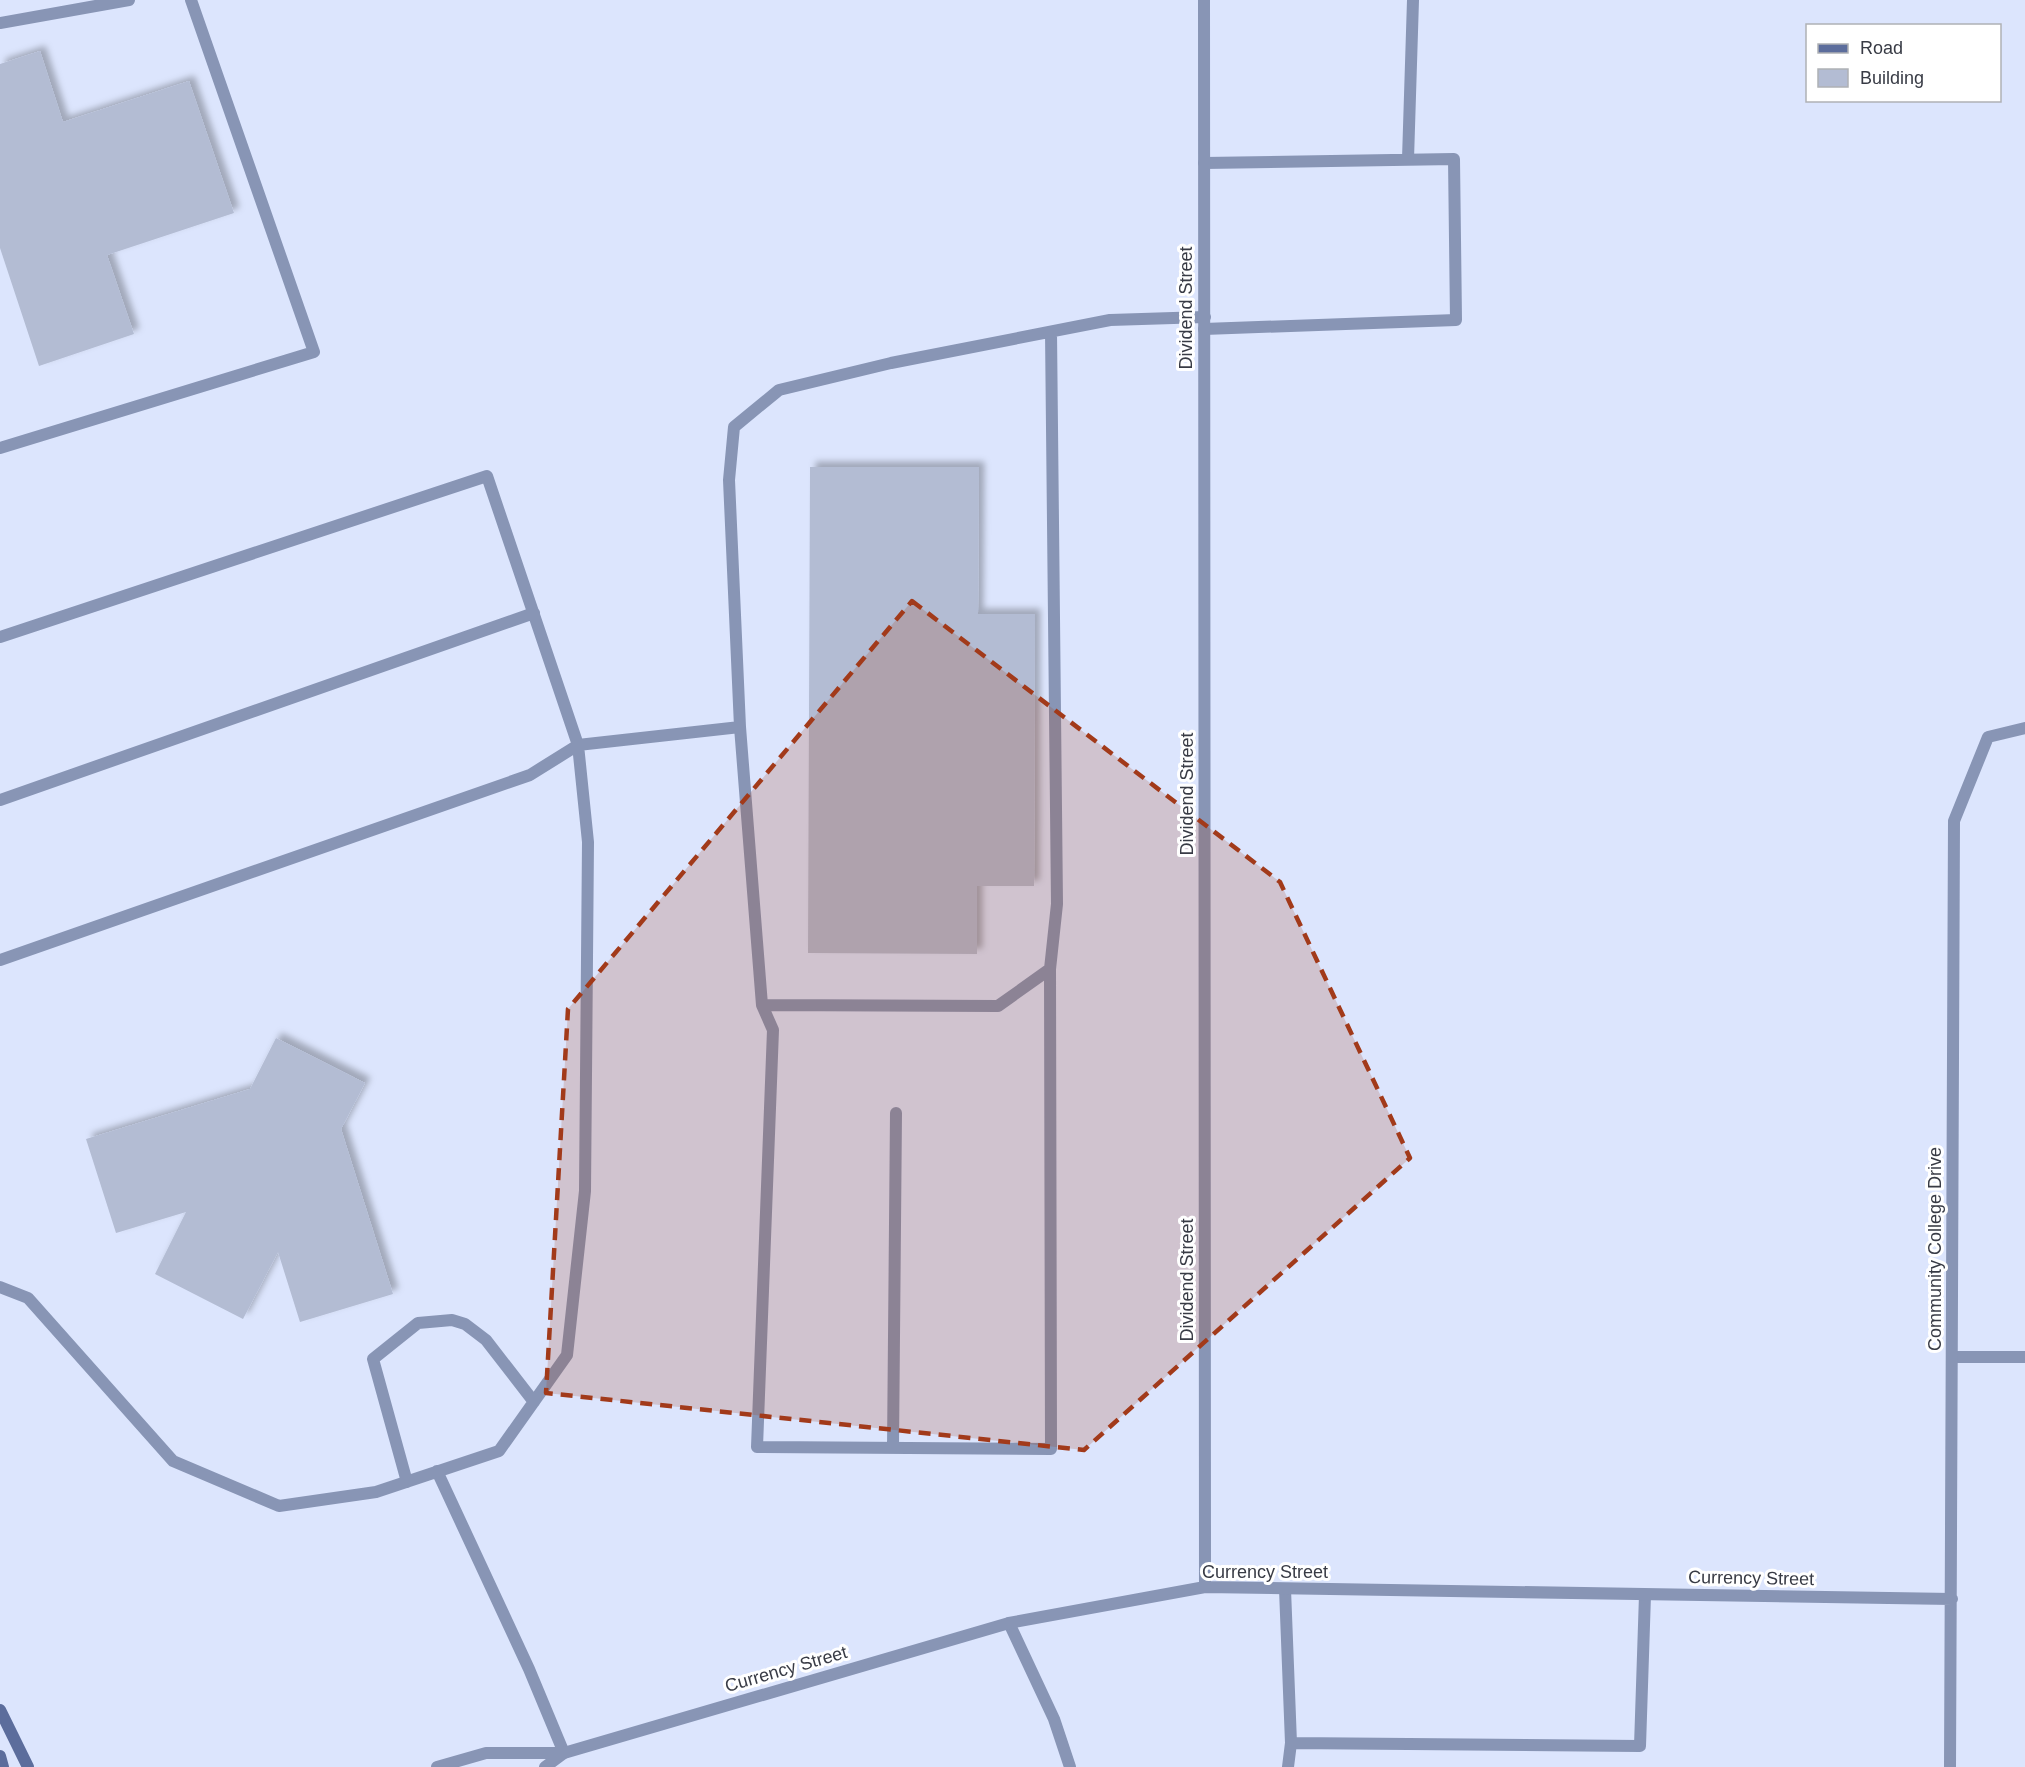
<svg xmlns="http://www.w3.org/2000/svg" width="2025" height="1767" font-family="Arial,sans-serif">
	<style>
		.building { fill: #b3bcd3; filter: url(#shadow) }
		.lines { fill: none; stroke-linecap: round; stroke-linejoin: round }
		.lane { stroke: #8895b5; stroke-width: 12 }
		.street { stroke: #8895b5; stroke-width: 12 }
		.secondary { stroke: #5c6d9c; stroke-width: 12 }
		.marked { fill: #a23a1a; fill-opacity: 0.2; stroke: #a23a1a; stroke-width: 4.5; stroke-dasharray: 12 8; stroke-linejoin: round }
		.labels { text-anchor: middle; stroke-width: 6; stroke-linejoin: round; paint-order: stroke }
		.street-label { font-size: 18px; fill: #383b45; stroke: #fff }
	</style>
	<defs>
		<filter id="shadow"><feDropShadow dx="5.5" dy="-5.5" stdDeviation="3" flood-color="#0004"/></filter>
	</defs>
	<rect width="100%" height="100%" fill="#dce5fd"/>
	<!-- building -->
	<path class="building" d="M40,51L63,122L189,81L234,213L107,255L134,334L39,366L0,248V64Z
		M810,467H979L978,614H1035L1034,886H977V954L808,953Z
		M276,1038L365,1083L341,1129L393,1294L300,1322L278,1252L243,1319L155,1274L186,1212L116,1233L86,1139L250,1089Z"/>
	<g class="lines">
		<!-- lane -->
		<path class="lane" d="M0,23L129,0
			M1408,159L1413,0
			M1204,163L1454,159L1456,320L1204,329
			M0,448L314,352L191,0
			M0,637L487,476L578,745L530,775L0,960
			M740,727L762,1005L998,1006L1050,969L1057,904L1051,332
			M0,800L534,613
			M762,1005L773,1030L757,1447L1051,1449L1050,969
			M0,1287L28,1298L173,1461L279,1506L376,1492L499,1451L567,1355L585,1191L588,842L578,745L740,727L729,480L734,427L779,390L891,363L1110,320L1205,317
			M1953,1357H2025
			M893,1448L896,1113
			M437,1471L529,1669L564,1753
			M407,1482L373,1359L418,1323L452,1320L465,1324L486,1340L534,1402
			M1285,1589L1291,1743L1640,1746L1645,1595
			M1009,1623L1054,1719L1070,1767
			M1288,1767L1291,1743"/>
		<!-- street -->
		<path class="street" d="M1204,0L1205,1587
			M437,1767L486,1753H564L1009,1623L1205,1587L1952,1599
			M545,1767L564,1753
			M1950,1767L1954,821L1988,737L2025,728"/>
		<!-- secondary -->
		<path class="secondary" d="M0,1710L28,1767
			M0,1756L3,1767"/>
	</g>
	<!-- marked area -->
	<path class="marked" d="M912,601L1280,882L1410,1158L1084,1450L546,1393L568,1009Z"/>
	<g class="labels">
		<!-- street labels -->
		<g class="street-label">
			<text transform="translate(1186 308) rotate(-90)" y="6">Dividend Street</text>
			<text transform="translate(1187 794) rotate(-90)" y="6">Dividend Street</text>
			<text transform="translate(1935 1249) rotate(-90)" y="6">Community College Drive</text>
			<text transform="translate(1187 1280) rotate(-90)" y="6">Dividend Street</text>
			<text x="1265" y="1578">Currency Street</text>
			<text transform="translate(1751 1578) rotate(1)" y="6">Currency Street</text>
			<text transform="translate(786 1669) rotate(-16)" y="6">Currency Street</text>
		</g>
	</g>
	<!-- legend -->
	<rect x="1806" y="24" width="195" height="78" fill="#ffffff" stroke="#afb1b5" stroke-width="1.5"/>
	<rect x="1818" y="44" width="30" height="9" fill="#5c6d9c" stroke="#afb1b5" stroke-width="1.5"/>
	<text x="1860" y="54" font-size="18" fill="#383b45">Road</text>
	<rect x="1818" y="69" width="30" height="18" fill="#b3bcd3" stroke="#afb1b5" stroke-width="1.5"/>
	<text x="1860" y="84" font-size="18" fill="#383b45">Building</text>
</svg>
